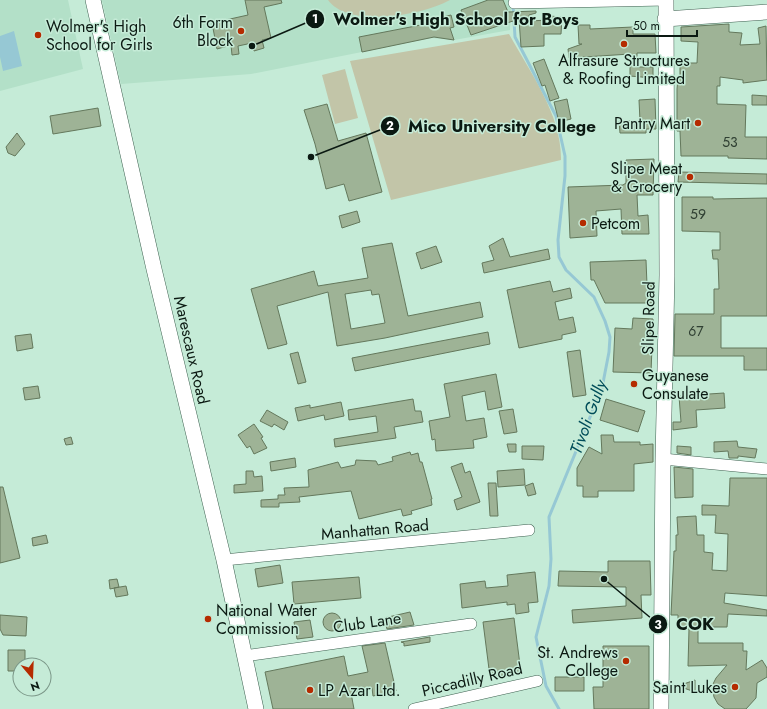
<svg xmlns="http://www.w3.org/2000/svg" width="767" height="709" font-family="Jost,sans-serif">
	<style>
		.built { fill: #b3e0c8 }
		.green { fill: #c2c5a8 }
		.water { fill: #96c8d4 }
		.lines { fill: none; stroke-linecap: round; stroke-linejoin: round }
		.stream { stroke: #96c8d4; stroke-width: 3 }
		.building { fill: #9eb396; stroke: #64785c; fill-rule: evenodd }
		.street-casing { stroke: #3e6050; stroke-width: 12 }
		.secondary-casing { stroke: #3e6050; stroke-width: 16 }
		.street { stroke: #fff; stroke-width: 11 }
		.secondary { stroke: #fff; stroke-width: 15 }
		.poi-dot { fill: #b52b00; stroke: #c5ebd7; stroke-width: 1.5 }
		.labels { text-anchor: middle; stroke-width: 3; stroke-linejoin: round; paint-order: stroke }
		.number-label { font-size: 14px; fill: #304033 }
		.poi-label { font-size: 16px; fill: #0b1912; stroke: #c5ebd7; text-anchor: end }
		.street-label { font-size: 16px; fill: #0b1912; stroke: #c5ebd7 }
		.water-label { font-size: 17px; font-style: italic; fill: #004d59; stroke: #c5ebd7 }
		.leader { fill: none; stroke: #0b1912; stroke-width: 1.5 }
		.callout-dot { fill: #0b1912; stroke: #c5ebd7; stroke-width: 1.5 }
		.mark-label { font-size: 12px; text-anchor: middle; font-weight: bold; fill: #fff }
		.callout-label { font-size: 17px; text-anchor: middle; font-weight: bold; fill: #0b1912; stroke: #c5ebd7; stroke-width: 3; stroke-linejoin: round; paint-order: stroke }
	</style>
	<rect width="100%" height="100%" fill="#c5ebd7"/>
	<!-- built -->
	<path class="built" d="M0,0H68L83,69L0,91Z
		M102,0H509L511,8L510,30L454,40L432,38L251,74L121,84Z"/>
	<!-- green -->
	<path class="green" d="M328,0H450C423,15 349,29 328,0Z
		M509,34C530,72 562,115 561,160L391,200L350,61Z
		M345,69L358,118L335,124L322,75Z"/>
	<!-- water -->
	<path class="water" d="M14,31L22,66L3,71L0,57V36Z"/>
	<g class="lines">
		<!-- stream -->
		<path class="stream" d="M513,5L515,37L556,116L565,156V176L558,240L559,257L566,270L594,297L605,321L610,337L609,352L602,388L549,517L551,559L549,586L536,637L546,686L559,709"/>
	</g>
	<!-- building -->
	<path class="building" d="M245,0H281L282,3L264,7L271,38L262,40L264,48L254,51L252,43L238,46L239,54L232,55L231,45L217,49L212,23L248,15Z
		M488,0H503L508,12L536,11V13L529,15V21L549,20V16L562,17L561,34H544V46L521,47L519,19L471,35L461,10Z
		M451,15L454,27L450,28L454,40L434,37L362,52L359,37L431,23L430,20Z
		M729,24V32L742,33L740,45L760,44L758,28L766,26L767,80L743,83V80L720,77V86H717V104L746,105L745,137H767V159L728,158V156H681L680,131H677V89L678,78L680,79V63H697L698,42L681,41V27Z
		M578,25H590V29L633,27V34H655L656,53H637V67H653V78L630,76V54L569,58L568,49L582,44H579Z
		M544,59L559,98L550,101L545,85L542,86L533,63Z
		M752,95L767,96V105H752Z
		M567,99L571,119L559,122L554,102Z
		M655,99L656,129H646V133H620L619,121H640L639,100Z
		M327,104L338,141L366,133L382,192L349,201L344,184L326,189L315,144L304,110Z
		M98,108L101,126L53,134L50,116Z
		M17,133L25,144L15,156L8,153L6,147Z
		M654,159L653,195H637L638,216L648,215L649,234H622L621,209L596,211L597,236L570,238L568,187L623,185L626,183V160Z
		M679,172L767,174V184L678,182Z
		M682,197H713V199L767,198V316H721V348H767V370H744V356H674L675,314H714V289H719L718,259H713L712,250H720V232L682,231Z
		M357,211L360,222L342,228L339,216Z
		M503,238L510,257L548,249L550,259L484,273L482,263L494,260L489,246Z
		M392,243L408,316L480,302L483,317L385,338L337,346L328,292L277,306L287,344L268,349L251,289L314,271L318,286L368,278L362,248ZM371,290L372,295L379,294L385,323L351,329L345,294Z
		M436,246L442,262L421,269L416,253Z
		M646,260L647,285H652V303H605L594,280H591L590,262Z
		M550,281L553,292L570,288L572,298L555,302L559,320L573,317L576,332L562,335V339L519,348L507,290Z
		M633,318L653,319L651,373L613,372L615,328L632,329Z
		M488,332L490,344L355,371L352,358Z
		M31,334L33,348L17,351L15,336Z
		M580,350L586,395L573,397L567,352Z
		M298,352L306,382L298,384L290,354Z
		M496,374L502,407L488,410L485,391L462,396L466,421L484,418L487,437L473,440L474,448L436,451L435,439L432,440L429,421L450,417L444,384Z
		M38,386L40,398L25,400L23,388Z
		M724,393L725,408L696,410L697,427L673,430V422H681L679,396Z
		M413,399L415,411H421L423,422L394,427L396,438L335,447L334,439L378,432L376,416L349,420L348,410Z
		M606,399L645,411L638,432L600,420Z
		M341,402L344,416L325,420L324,415L298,421L295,408L310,405V408Z
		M513,409L517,432L504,434L499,411Z
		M267,410L288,422L284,430L274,424L272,427L260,421Z
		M254,424L263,437L261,438L267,448L254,454L250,446L247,448L238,435Z
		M601,435H613L614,442H640V445L653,444V462L634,464V491H598V497H583V486H577V468L589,447L602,454Z
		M71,437L73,444L66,445L64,439Z
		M737,441L738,447L757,449L755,458L738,456V458H729L728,451L714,452V442Z
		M507,444H516V452H509Z
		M522,446H544L543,460L522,459Z
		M677,446L691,447V455L677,453Z
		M410,452L411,455L418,453L420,462H422L432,499H431L432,505L411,511L412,514L403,516L401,509L359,519L351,491L299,497L300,502L279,503V507H261V500L278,499V495H285L284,488L309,487L308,470L338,462L341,468L355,465L356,460L376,461L378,465L393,461L392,457Z
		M295,458L296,467L271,471L270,462Z
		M462,463L465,473L470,471L480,502L457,510L454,500L462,497L451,467Z
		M674,467L693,469V497L675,498Z
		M524,469L525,485L498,487L497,471Z
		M246,471H253L254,477L262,476L263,491L234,493V485L246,484Z
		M730,478H767V596L725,593L724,603L767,610V616L728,614L727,627H698V643H743V651H747L746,670L762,660L767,668V677L757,683L756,698L746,709H725L718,704L714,697L712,686L716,678L727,665L688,666L689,629H678V615H671L674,551H676V535H678L677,517L696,516L697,535H704V552L713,553L712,570L727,571L728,534L715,533L716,515H702V505L729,506Z
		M488,483H496L498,516H490Z
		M533,483L536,494L528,496L525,486Z
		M0,487H3L20,558L0,563Z
		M46,535L48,543L33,546L32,538Z
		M608,561H650L651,595H641L642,618L573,623L572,610L626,606V587L558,586L559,571L608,572Z
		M280,565L283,583L258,587L255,569Z
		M535,572L538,602L528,603L529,612L516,614L515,604L507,605V602L462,608L460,584L485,581L486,588L508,586L507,575Z
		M359,577L361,598L294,604L292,582Z
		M117,579L119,587L110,589L109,580Z
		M126,586L128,595L116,597L114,588Z
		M410,612L414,625L387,629L384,618Z
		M323 622a9 9 0 1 1 18 0a9 9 0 1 1-18 0Z
		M0,615L27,617L26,636L3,635L0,629Z
		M514,618L521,673L490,677L483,622Z
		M310,620L313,637L297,639L294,622Z
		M430,637V642L404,646V643L401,642Z
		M385,643L396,691L373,696L372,688L351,693L354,709H273L265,672L344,656L348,676L368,672L362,646Z
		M603,646H649V709H594L593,687H603Z
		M8,650H25V665H20V671H8Z
		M555,677H584V691H555Z
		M695,680V692L678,686Z"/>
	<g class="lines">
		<defs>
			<path id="street" d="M514,3L666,0
				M663,459L767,469
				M224,560L529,530
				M244,656L471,624
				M414,709L537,681"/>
			<path id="secondary" d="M93,0L154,269L224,560L256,709
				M665,19L767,12
				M661,709L663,459L667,275L666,0"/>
		</defs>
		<!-- street casing -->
		<use href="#street" class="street-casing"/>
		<!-- secondary casing -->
		<use href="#secondary" class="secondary-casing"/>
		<!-- street -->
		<use href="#street" class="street"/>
		<!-- secondary -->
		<use href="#secondary" class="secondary"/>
	</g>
	<!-- markers -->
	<g class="poi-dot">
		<circle cx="241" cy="31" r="4"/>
		<circle cx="38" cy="35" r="4"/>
		<circle cx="624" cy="44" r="4"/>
		<circle cx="698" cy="123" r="4"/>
		<circle cx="690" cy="177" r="4"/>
		<circle cx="583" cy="223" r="4"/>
		<circle cx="634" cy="384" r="4"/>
		<circle cx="208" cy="619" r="4"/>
		<circle cx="626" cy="661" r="4"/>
		<circle cx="735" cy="687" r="4"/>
		<circle cx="310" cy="690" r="4"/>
	</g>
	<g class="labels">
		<!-- number labels -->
		<g class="number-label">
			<text x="730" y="147">53</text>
			<text x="698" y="219">59</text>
			<text x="696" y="336">67</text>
		</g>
		<!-- poi labels -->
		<g class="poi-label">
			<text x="233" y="28">6th Form<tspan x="233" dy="18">Block</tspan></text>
			<text x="46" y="32" text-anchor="start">Wolmer's High<tspan x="46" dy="18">School for Girls</tspan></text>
			<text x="624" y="66" text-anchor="middle">Alfrasure Structures<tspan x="624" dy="18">&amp; Roofing Limited</tspan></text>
			<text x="690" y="129">Pantry Mart</text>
			<text x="682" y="174">Slipe Meat<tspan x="682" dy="18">&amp; Grocery</tspan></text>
			<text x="591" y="229" text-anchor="start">Petcom</text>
			<text x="642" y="381" text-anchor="start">Guyanese<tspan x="642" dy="18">Consulate</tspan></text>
			<text x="216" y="616" text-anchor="start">National Water<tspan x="216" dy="18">Commission</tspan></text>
			<text x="618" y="658">St. Andrews<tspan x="618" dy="18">College</tspan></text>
			<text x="727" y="693">Saint Lukes</text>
			<text x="318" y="696" text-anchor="start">LP Azar Ltd.</text>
		</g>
		<!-- street labels -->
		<g class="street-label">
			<text transform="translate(648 318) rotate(-89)" y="6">Slipe Road</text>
			<text transform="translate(192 350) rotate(77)" y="6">Marescaux Road</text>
			<text transform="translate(375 529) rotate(-5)" y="6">Manhattan Road</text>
			<text transform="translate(367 622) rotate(-8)" y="6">Club Lane</text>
			<text transform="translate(472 679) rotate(-13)" y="6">Piccadilly Road</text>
		</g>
		<!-- water labels -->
		<g class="water-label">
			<text transform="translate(588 417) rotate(-70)" y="6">Tivoli Gully</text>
		</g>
	</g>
	<!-- callouts -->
	<path class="leader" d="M252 46L315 19M311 157L390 126M604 579L658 624"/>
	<g class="callout-dot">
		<circle cx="252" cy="46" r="4"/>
		<circle cx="311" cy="157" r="4"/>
		<circle cx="604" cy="579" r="4"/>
		<circle cx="315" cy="19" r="10"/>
		<circle cx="390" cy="126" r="10"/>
		<circle cx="658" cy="624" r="10"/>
	</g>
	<g class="mark-label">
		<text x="315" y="23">1</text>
		<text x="390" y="130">2</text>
		<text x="658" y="629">3</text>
	</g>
	<g class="callout-label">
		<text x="456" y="25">Wolmer's High School for Boys</text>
		<text x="502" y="132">Mico University College</text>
		<text x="695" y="630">COK</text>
	</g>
	<!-- north arrow -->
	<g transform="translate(32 677) rotate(161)"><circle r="19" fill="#c5ebd7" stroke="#7b9788"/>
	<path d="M0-3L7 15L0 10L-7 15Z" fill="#b52b00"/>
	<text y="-6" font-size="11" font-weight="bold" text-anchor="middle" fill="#0b1912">N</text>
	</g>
	<!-- scale -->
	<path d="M627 30v6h70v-6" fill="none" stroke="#0b1912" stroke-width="2"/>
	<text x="633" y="30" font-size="12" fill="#0b1912" stroke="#c5ebd7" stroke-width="3" paint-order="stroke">50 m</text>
</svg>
